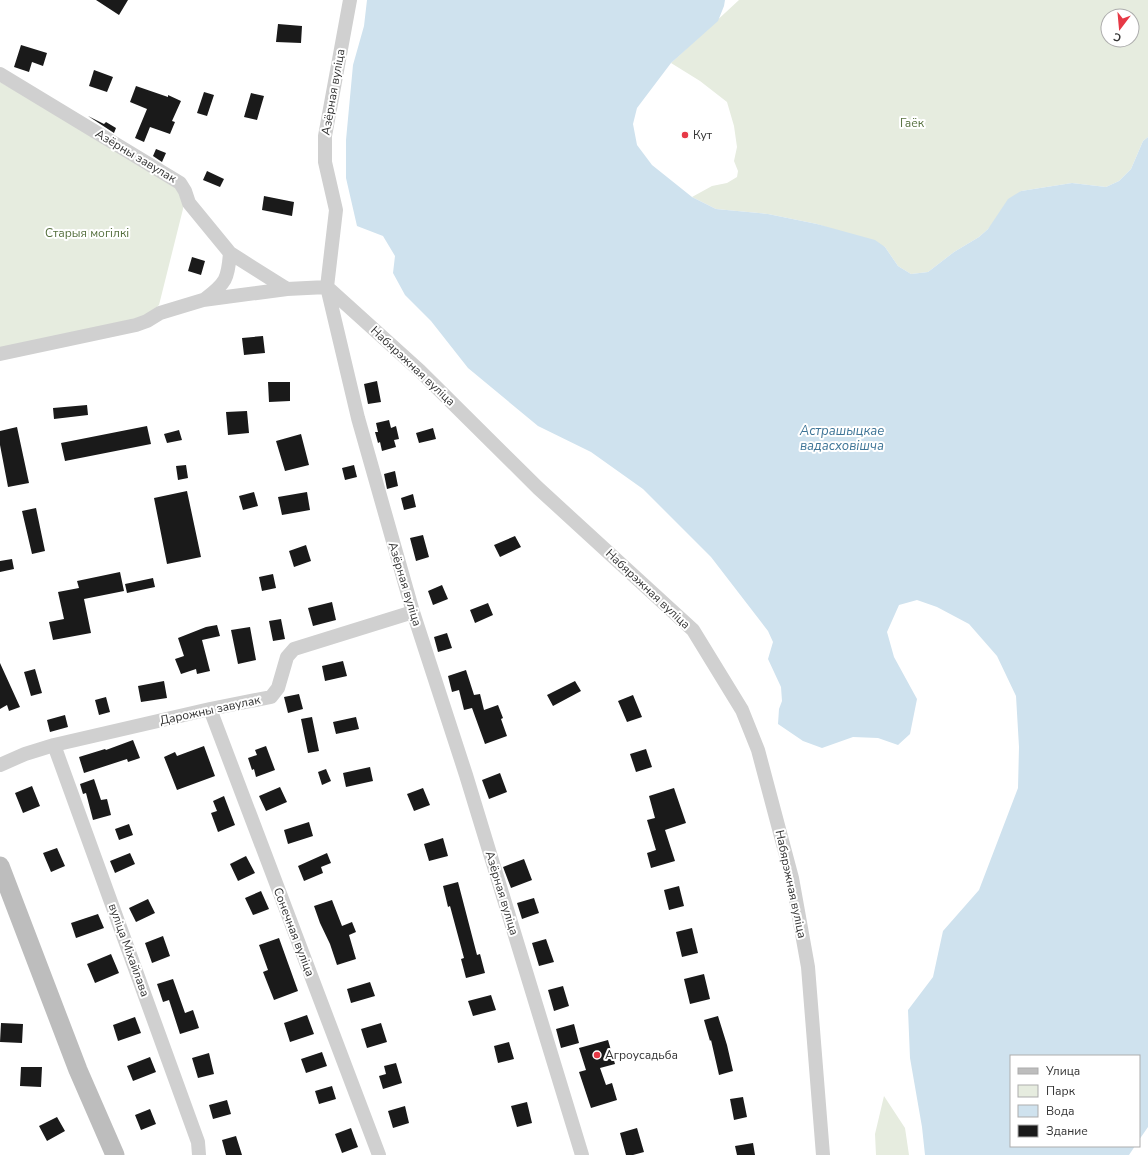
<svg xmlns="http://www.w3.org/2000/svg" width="1148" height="1155" font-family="'Nunito Sans',sans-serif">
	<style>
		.green { fill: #e6ecdf; fill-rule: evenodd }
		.water { fill: #cfe2ee }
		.building { fill: #1a1a1a }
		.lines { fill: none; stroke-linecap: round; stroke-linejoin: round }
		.street { stroke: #d0d0d0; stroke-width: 14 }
		.secondary { stroke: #bdbdbd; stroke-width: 19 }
		.poi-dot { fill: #e63946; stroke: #fff; stroke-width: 1.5 }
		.labels { text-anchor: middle; stroke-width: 4; stroke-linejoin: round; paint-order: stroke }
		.street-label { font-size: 12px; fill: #333; stroke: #fff }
		.park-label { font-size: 12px; fill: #56703f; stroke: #fff }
		.poi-label { font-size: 12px; fill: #333; stroke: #fff; text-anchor: start }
		.water-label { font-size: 13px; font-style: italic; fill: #3f7597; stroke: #fff }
	</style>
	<rect width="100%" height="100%" fill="#fff"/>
	<!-- green -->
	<path class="green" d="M739,0H1148V137L1143,141L1131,169L1119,181L1106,187L1072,183L1021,191L988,229L979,237L954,252L928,272L911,274L898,266L885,247L817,224L768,214L716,209L692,197L712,186L727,183L737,177L738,171L734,161L737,147L734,126L727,102L700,81L671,63ZM1108,16H1132V40H1108Z
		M0,82L178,184L183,195V209L159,305L144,318L0,348Z
		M884,1096L905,1128L909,1155H876L875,1134Z"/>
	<!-- water -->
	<path class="water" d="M367,0H725L724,6L718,21L671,63L637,108L633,124L637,145L652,165L692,197L716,209L768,214L817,224L875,240L885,247L898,266L911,274L928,272L954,252L979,237L988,229L1008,199L1021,191L1072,183L1106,187L1119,181L1131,169L1143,141L1148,137V1127L1139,1140V1056H1011V1146H1135L1129,1155H925L922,1127L910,1058L908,1010L933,977L943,931L979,890L1018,788L1019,747L1016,696L997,656L969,624L937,607L917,600L899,605L887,632L894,657L917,699L910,734L898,745L878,738L853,737L822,748L803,741L778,724L779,709L782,701L781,687L768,659L773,642L768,631L711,557L643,489L591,452L538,426L468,368L431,321L405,295L393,273L395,256L383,236L357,226L346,178V140L353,65L364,26Z"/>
	<!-- building -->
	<path class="building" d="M96,0H128L119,15Z
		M278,24L302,26L301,43L276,42Z
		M21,45L47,53L43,66L32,62L29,72L14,67Z
		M94,70L113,77L107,92L89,86Z
		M136,86L168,97V95L181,101L172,121L175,122L170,134L150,127L144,142L135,138L147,109L130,102Z
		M204,92L214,95L207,116L197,113Z
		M251,93L264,96L257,120L244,117Z
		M88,116L104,124L106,122L116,128L114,133Z
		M156,149L166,153L162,162L153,156Z
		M207,171L224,179L220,187L203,180Z
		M264,196L294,202L292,216L262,210Z
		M192,257L205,261L201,275L188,271Z
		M263,336L265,353L244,355L242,338Z
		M377,381L381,402L368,404L364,384Z
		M268,382H290V401L269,402Z
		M87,405L88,415L54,419L53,408Z
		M247,411L249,433L228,435L226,412Z
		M389,420L391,428L396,426L399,439L394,440L396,447L382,451L380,442L378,443L375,432H378L376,423Z
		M147,426L151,444L65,461L61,443Z
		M17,427L29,483L8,487L0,445V431Z
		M433,428L436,439L419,443L416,433Z
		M179,430L182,440L167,443L164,434Z
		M301,434L309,465L285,471L276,441Z
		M186,465L188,478L178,480L176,466Z
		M354,465L357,477L345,480L342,468Z
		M395,471L398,486L387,489L384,474Z
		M187,491L201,557L167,564L154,498Z
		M254,492L258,506L243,510L239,496Z
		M307,492L310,510L282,515L278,497Z
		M413,494L416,507L404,510L401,498Z
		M36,508L45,551L32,554L22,511Z
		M423,535L429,557L416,561L410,538Z
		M515,536L521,547L500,557L494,545Z
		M306,545L311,561L294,567L289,551Z
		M12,559L14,569L0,572V561Z
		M120,572L124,591L84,599L91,633L53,640L49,622L64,619L58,592L79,588L77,581Z
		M273,574L276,588L262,591L259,577Z
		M153,578L155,587L127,593L125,584Z
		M442,585L448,599L433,605L428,591Z
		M332,602L336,620L313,626L308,608Z
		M488,603L493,615L475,623L470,610Z
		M281,619L285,639L273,641L269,621Z
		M217,625L220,636L202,640L210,671L197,674L196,669L181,674L175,659L184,656L178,638L206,627Z
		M250,627L256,660L238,664L231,630Z
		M447,633L452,648L438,652L434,637Z
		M343,661L347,676L325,681L322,666Z
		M0,663L20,707L9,711L7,705L0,709Z
		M35,669L42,693L31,696L24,672Z
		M466,670L474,695L480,694L484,710L498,705L503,718L501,719L507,736L485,744L472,708L464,710L459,690L452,692L448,676Z
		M164,681L167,698L141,702L138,686Z
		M575,681L581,691L553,706L547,695Z
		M299,694L303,709L288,713L284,697Z
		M633,695L642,717L627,722L618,701Z
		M106,697L110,712L99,715L95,700Z
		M65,715L68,727L50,732L47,720Z
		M312,717L319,751L308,753L301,719Z
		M356,717L359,729L336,734L333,722Z
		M133,740L140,758L128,762L127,759L84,773L79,757L105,749L106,750Z
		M204,746L215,776L177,790L164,757L175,752L177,756Z
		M266,746L275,770L256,777L254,769L252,770L248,758L257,755L255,750Z
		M646,749L652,767L636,772L630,754Z
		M370,767L373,781L346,787L343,773Z
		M326,769L331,781L322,785L318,772Z
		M500,773L507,792L489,799L482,780Z
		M94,779L101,800L107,799L111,815L93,820L86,793L83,794L80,784Z
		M32,786L40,806L23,813L15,793Z
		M280,787L287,802L266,811L259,796Z
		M423,788L430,805L414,811L407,794Z
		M674,788L686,823L665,830L675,861L651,868L647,853L656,850L647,820L655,818L649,796Z
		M224,796L235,825L218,832L211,813L217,811L213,801Z
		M309,822L313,836L288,844L284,830Z
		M129,824L133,835L119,840L115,829Z
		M443,838L448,856L429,861L424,844Z
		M57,848L65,866L51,872L43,853Z
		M130,853L135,864L115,873L110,861Z
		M327,853L331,863L321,867L323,873L304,881L298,866Z
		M246,856L255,873L238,881L230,864Z
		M524,859L532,880L511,888L503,867Z
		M458,882L477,955L480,954L485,973L466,978L461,959L464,958L450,906L448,907L443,886Z
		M679,886L684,906L669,910L664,890Z
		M261,891L269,909L253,915L245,898Z
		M534,898L539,913L522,919L517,903Z
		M148,899L155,913L136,922L129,908Z
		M332,900L342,926L352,922L356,932L349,935L356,959L337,965L330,944L320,923L314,906Z
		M98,914L104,928L76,938L71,923Z
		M692,928L698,953L682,957L676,932Z
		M163,936L170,956L152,963L145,943Z
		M279,938L298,991L274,1000L263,972L268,970L259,945Z
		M546,939L554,962L539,966L532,943Z
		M111,954L119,973L95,983L87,964Z
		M704,974L710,999L690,1004L684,979Z
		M173,979L185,1013L193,1010L199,1028L180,1034L169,1000L163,1002L157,984Z
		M370,982L375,996L351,1003L347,989Z
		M563,986L569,1006L554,1011L548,990Z
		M491,995L496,1010L473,1016L468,1001Z
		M307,1015L314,1034L290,1042L284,1023Z
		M718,1016L727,1045L733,1071L719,1075L711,1040L710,1041L704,1020Z
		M135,1017L141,1033L118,1041L113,1025Z
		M1,1023L23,1024L22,1043L0,1042Z
		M381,1023L387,1042L367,1048L361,1029Z
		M574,1024L579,1043L561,1048L556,1029Z
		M608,1040L615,1064L600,1068L606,1085L612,1083L617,1100L591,1108L579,1072L586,1070L579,1048Z
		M509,1042L514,1059L498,1063L494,1046Z
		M322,1052L327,1066L306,1073L301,1059Z
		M209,1053L214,1074L198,1078L192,1058Z
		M150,1057L156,1072L133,1081L127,1066Z
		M396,1063L402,1083L383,1089L379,1076L386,1074L384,1066Z
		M21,1067H42L41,1087L20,1086Z
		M332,1086L336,1099L319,1104L315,1091Z
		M743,1097L747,1117L734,1120L730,1099Z
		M227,1100L231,1114L213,1119L209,1105Z
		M527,1102L532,1123L517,1127L511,1106Z
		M405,1106L409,1123L393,1128L388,1111Z
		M150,1109L156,1124L141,1130L135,1115Z
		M57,1117L65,1131L47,1141L39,1126Z
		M351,1128L358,1147L342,1153L335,1134Z
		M637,1128L644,1152L633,1155H626L620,1133Z
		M236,1136L242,1155H226L222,1140Z
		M753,1143L755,1155H737L735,1146Z"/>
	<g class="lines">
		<!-- street -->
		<path class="street" d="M350,0L325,136V162L336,210L327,287L358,418L413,612L466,775L582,1155
			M0,74L180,183L185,191L189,203L230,253L287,289
			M205,299C226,283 228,279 230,253
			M0,354L136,325L147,321L160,313L203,300L287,289L327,287L420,371L538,488L693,630L742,710L758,750L792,878L808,967L823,1155
			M210,709L379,1155
			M54,745L198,1142L199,1155
			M0,765L25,754L54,745L210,709L271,697L278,688L287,657L294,649L413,612"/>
		<!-- secondary -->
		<path class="secondary" d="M0,866L78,1070L115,1155"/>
	</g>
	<!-- markers -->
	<g class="poi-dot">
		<circle cx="685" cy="135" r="4"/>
		<circle cx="597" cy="1055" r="4"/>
	</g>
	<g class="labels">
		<!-- street labels -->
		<g class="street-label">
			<text transform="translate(333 92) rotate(-80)" y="4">Азёрная вуліца</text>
			<text transform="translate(136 156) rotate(31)" y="4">Азёрны завулак</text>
			<text transform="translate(413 366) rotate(43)" y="4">Набярэжная вуліца</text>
			<text transform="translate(405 584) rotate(73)" y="4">Азёрная вуліца</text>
			<text transform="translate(648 589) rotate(43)" y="4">Набярэжная вуліца</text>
			<text transform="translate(210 710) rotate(-12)" y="4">Дарожны завулак</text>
			<text transform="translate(791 884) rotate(78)" y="4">Набярэжная вуліца</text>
			<text transform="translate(502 893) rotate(73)" y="4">Азёрная вуліца</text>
			<text transform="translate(294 932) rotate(69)" y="4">Сонечная вуліца</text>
			<text transform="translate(129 950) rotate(70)" y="4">вуліца Міхайлава</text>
		</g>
		<!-- park labels -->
		<g class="park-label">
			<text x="912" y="127">Гаёк</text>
			<text x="87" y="237">Старыя могілкі</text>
		</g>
		<!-- poi labels -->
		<g class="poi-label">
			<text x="693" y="139">Кут</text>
			<text x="605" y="1059">Агроусадьба</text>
		</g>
		<!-- water labels -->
		<g class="water-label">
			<text x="842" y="435">Астрашыцкае<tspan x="842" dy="15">вадасховішча</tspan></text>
		</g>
	</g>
	<!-- legend -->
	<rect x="1010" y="1055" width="130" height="92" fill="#ffffff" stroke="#adadad"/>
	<rect x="1018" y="1068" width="20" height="6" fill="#bdbdbd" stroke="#adadad"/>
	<text x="1046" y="1075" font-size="12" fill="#333333">Улица</text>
	<rect x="1018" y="1085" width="20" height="12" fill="#e6ecdf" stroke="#adadad"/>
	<text x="1046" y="1095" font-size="12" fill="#333333">Парк</text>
	<rect x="1018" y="1105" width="20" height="12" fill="#cfe2ee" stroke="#adadad"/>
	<text x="1046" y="1115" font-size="12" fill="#333333">Вода</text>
	<rect x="1018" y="1125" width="20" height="12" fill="#1a1a1a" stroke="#adadad"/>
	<text x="1046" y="1135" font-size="12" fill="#333333">Здание</text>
	<!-- north arrow -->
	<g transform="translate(1120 28) rotate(196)"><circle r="19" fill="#ffffff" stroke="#adadad"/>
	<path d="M0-3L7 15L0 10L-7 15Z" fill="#e63946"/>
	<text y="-6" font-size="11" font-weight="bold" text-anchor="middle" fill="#333333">С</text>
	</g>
</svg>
